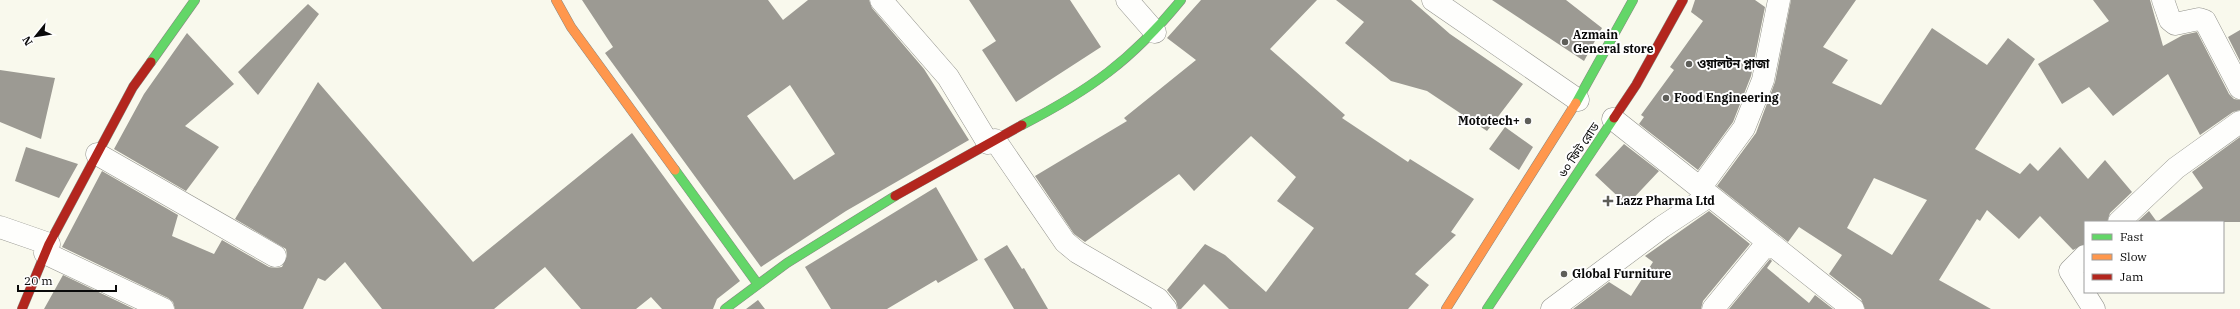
<svg xmlns="http://www.w3.org/2000/svg" width="2240" height="309" font-family="'IBM Plex Serif','Noto Sans Bengali',serif">
	<style>
		.building { fill: #9c9a93; fill-rule: evenodd }
		.lines { fill: none; stroke-linecap: round; stroke-linejoin: round }
		.street-casing { stroke: #92928c; stroke-width: 23 }
		.fast-casing { stroke: #888883; stroke-width: 10 }
		.slow-casing { stroke: #888883; stroke-width: 10 }
		.jam-casing { stroke: #888883; stroke-width: 10 }
		.street { stroke: #fefefc; stroke-width: 22 }
		.fast { stroke: #63d668; stroke-width: 9 }
		.slow { stroke: #ff974d; stroke-width: 9 }
		.jam { stroke: #b3261e; stroke-width: 9 }
		.poi-dot { fill: #5e5e59; stroke: #fff; stroke-width: 1.5 }
		.labels { text-anchor: middle; stroke-width: 4; stroke-linejoin: round; paint-order: stroke }
		.poi-label { font-size: 12px; font-weight: bold; fill: #0a0a0a; stroke: #fff; text-anchor: start }
		.street-label { font-size: 12px; fill: #0a0a0a; stroke: #fff }
	</style>
	<rect width="100%" height="100%" fill="#f9f9ed"/>
	<!-- building -->
	<path class="building" d="M582,0H768L783,20L808,0H869L872,8L924,69L969,140L846,211L761,267L605,53L613,47ZM790,85L835,154L794,180L747,116Z
		M969,0H1070L1101,47L1016,102L982,50L996,41Z
		M1201,0H1317L1270,49L1345,115L1342,118L1408,162L1410,159L1474,199L1451,232L1456,235L1415,274L1429,285L1408,309H1229L1204,284L1181,309H1178L1176,301L1167,290L1205,244L1225,255L1266,292L1314,228L1277,201L1296,177L1251,136L1194,191L1179,174L1085,242L1074,234L1035,176L1127,121L1124,118L1196,60L1167,38Z
		M1336,0H1411L1450,34L1523,84L1487,131L1427,91L1391,81L1345,43L1364,22Z
		M1492,0H1566L1602,28L1584,61Z
		M1695,0H1755L1765,7L1751,76L1733,122L1698,170L1639,124L1644,117L1641,115L1674,70L1670,67L1703,21L1691,12Z
		M1791,0H1856L1823,47L1848,60L1832,83L1881,105L1932,28L1987,65L2008,38L2035,59L1975,149L2020,174L2030,163L2038,171L2060,147L2088,179L2105,160L2132,192L2110,213L2107,222H2085V244L2073,250L2040,216L2019,239L1987,210L1980,221L1977,219L1939,280L1991,309H1865L1861,299L1829,274L1842,255L1799,227L1788,242L1717,186L1756,133L1775,82ZM1874,178L1927,200L1892,255L1847,228Z
		M2093,0H2150L2163,46L2183,35L2197,32L2229,94L2234,99L2240,100V110L2233,112L2200,135L2168,74L2113,116L2089,87L2062,104L2038,64L2109,21Z
		M308,4L319,14L258,95L238,72Z
		M2240,30V61L2228,37Z
		M187,33L234,84L185,126L219,147L186,191L114,149L144,94Z
		M0,70L55,78L41,139L0,122Z
		M318,82L473,262L632,133L740,281L717,299L713,309H662L651,297L636,309H581L545,267L494,309H382L345,262L325,281L318,278L303,309H175L173,302L168,298L62,247L102,171L178,215L172,236L214,254L222,240L269,267L275,268L282,267L287,256L286,249L235,219Z
		M1505,127L1533,147L1519,170L1489,149Z
		M2240,137V222H2137L2149,211L2157,222L2203,188L2192,172Z
		M1624,144L1659,171L1627,205L1595,175Z
		M26,147L78,164L59,198L15,181Z
		M936,187L978,260L938,283L936,280L887,309H831L805,267Z
		M1709,211L1750,244L1703,301L1701,309H1573L1609,282L1631,296L1653,262L1645,256Z
		M1007,245L1022,269L1024,268L1048,309H1014L984,259Z
		M1770,259L1772,261L1767,268L1809,303L1815,295L1833,309H1729Z
		M63,275L134,309H44Z
		M758,300L765,309H746Z"/>
	<g class="lines">
		<defs>
			<path id="street" d="M881,0L948,77L988,143
				M1127,0L1155,32
				M1433,0L1578,100
				M2163,0L2170,20L2175,24L2199,19L2205,21L2240,88
				M1613,119L1853,309
				M995,140L1065,242L1077,252L1158,299L1166,309
				M97,154L275,256
				M1700,188L1744,128L1763,80L1779,0
				M2119,222L2176,168L2240,122
				M0,227L49,244
				M45,253L163,309
				M2085,256L2070,271L2094,309
				M1552,309L1662,227L1709,196
				M1713,309L1768,242"/>
			<path id="fast" d="M151,62L195,0
				M1576,103L1633,0
				M1022,125C1090,90 1132,60 1181,0
				M675,170L757,283
				M725,309L787,263L895,196
				M1487,309L1614,118"/>
			<path id="slow" d="M556,0L571,27L675,170
				M1446,309L1576,103"/>
			<path id="jam" d="M1614,118L1636,85L1683,0
				M895,196L1022,125
				M22,309L49,244L133,87L151,62"/>
		</defs>
		<!-- street casing -->
		<use href="#street" class="street-casing"/>
		<!-- fast casing -->
		<use href="#fast" class="fast-casing"/>
		<!-- slow casing -->
		<use href="#slow" class="slow-casing"/>
		<!-- jam casing -->
		<use href="#jam" class="jam-casing"/>
		<!-- street -->
		<use href="#street" class="street"/>
		<!-- fast -->
		<use href="#fast" class="fast"/>
		<!-- slow -->
		<use href="#slow" class="slow"/>
		<!-- jam -->
		<use href="#jam" class="jam"/>
	</g>
	<!-- markers -->
	<g class="poi-dot">
		<circle cx="1565" cy="42" r="4"/>
		<circle cx="1689" cy="64" r="4"/>
		<circle cx="1666" cy="98" r="4"/>
		<circle cx="1528" cy="121" r="4"/>
		<path d="M1606 195h4v4h4v4h-4v4h-4v-4h-4v-4h4z"/>
		<circle cx="1564" cy="274" r="4"/>
	</g>
	<g class="labels">
		<!-- poi labels -->
		<g class="poi-label">
			<text x="1573" y="39">Azmain<tspan x="1573" dy="14">General store</tspan></text>
			<text x="1697" y="68">ওয়ালটন প্লাজা</text>
			<text x="1674" y="102">Food Engineering</text>
			<text x="1520" y="125" text-anchor="end">Mototech+</text>
			<text x="1616" y="205">Lazz Pharma Ltd</text>
			<text x="1572" y="278">Global Furniture</text>
		</g>
		<!-- street labels -->
		<g class="street-label">
			<text transform="translate(1579 150) rotate(-56)" y="4">৬০ ফিট রোড</text>
		</g>
	</g>
	<!-- legend -->
	<rect x="2084" y="221" width="140" height="72" fill="#ffffff" stroke="#9d9d9d"/>
	<rect x="2092" y="234" width="20" height="6" fill="#63d668" stroke="#9d9d9d"/>
	<text x="2120" y="241" font-size="12" fill="#0a0a0a">Fast</text>
	<rect x="2092" y="254" width="20" height="6" fill="#ff974d" stroke="#9d9d9d"/>
	<text x="2120" y="261" font-size="12" fill="#0a0a0a">Slow</text>
	<rect x="2092" y="274" width="20" height="6" fill="#b3261e" stroke="#9d9d9d"/>
	<text x="2120" y="281" font-size="12" fill="#0a0a0a">Jam</text>
	<!-- north arrow -->
	<g transform="translate(36 36) rotate(240)" stroke="#ffffff" stroke-width="3" paint-order="stroke">
	<path d="M0-3L7 15L0 10L-7 15Z" fill="#0a0a0a"/>
	<text y="-6" font-size="11" font-weight="bold" text-anchor="middle" fill="#0a0a0a">N</text>
	</g>
	<!-- scale -->
	<path d="M18 285v6h98v-6" fill="none" stroke="#0a0a0a" stroke-width="2"/>
	<text x="24" y="285" font-size="12" fill="#0a0a0a" stroke="#ffffff" stroke-width="3" paint-order="stroke">20 m</text>
</svg>
